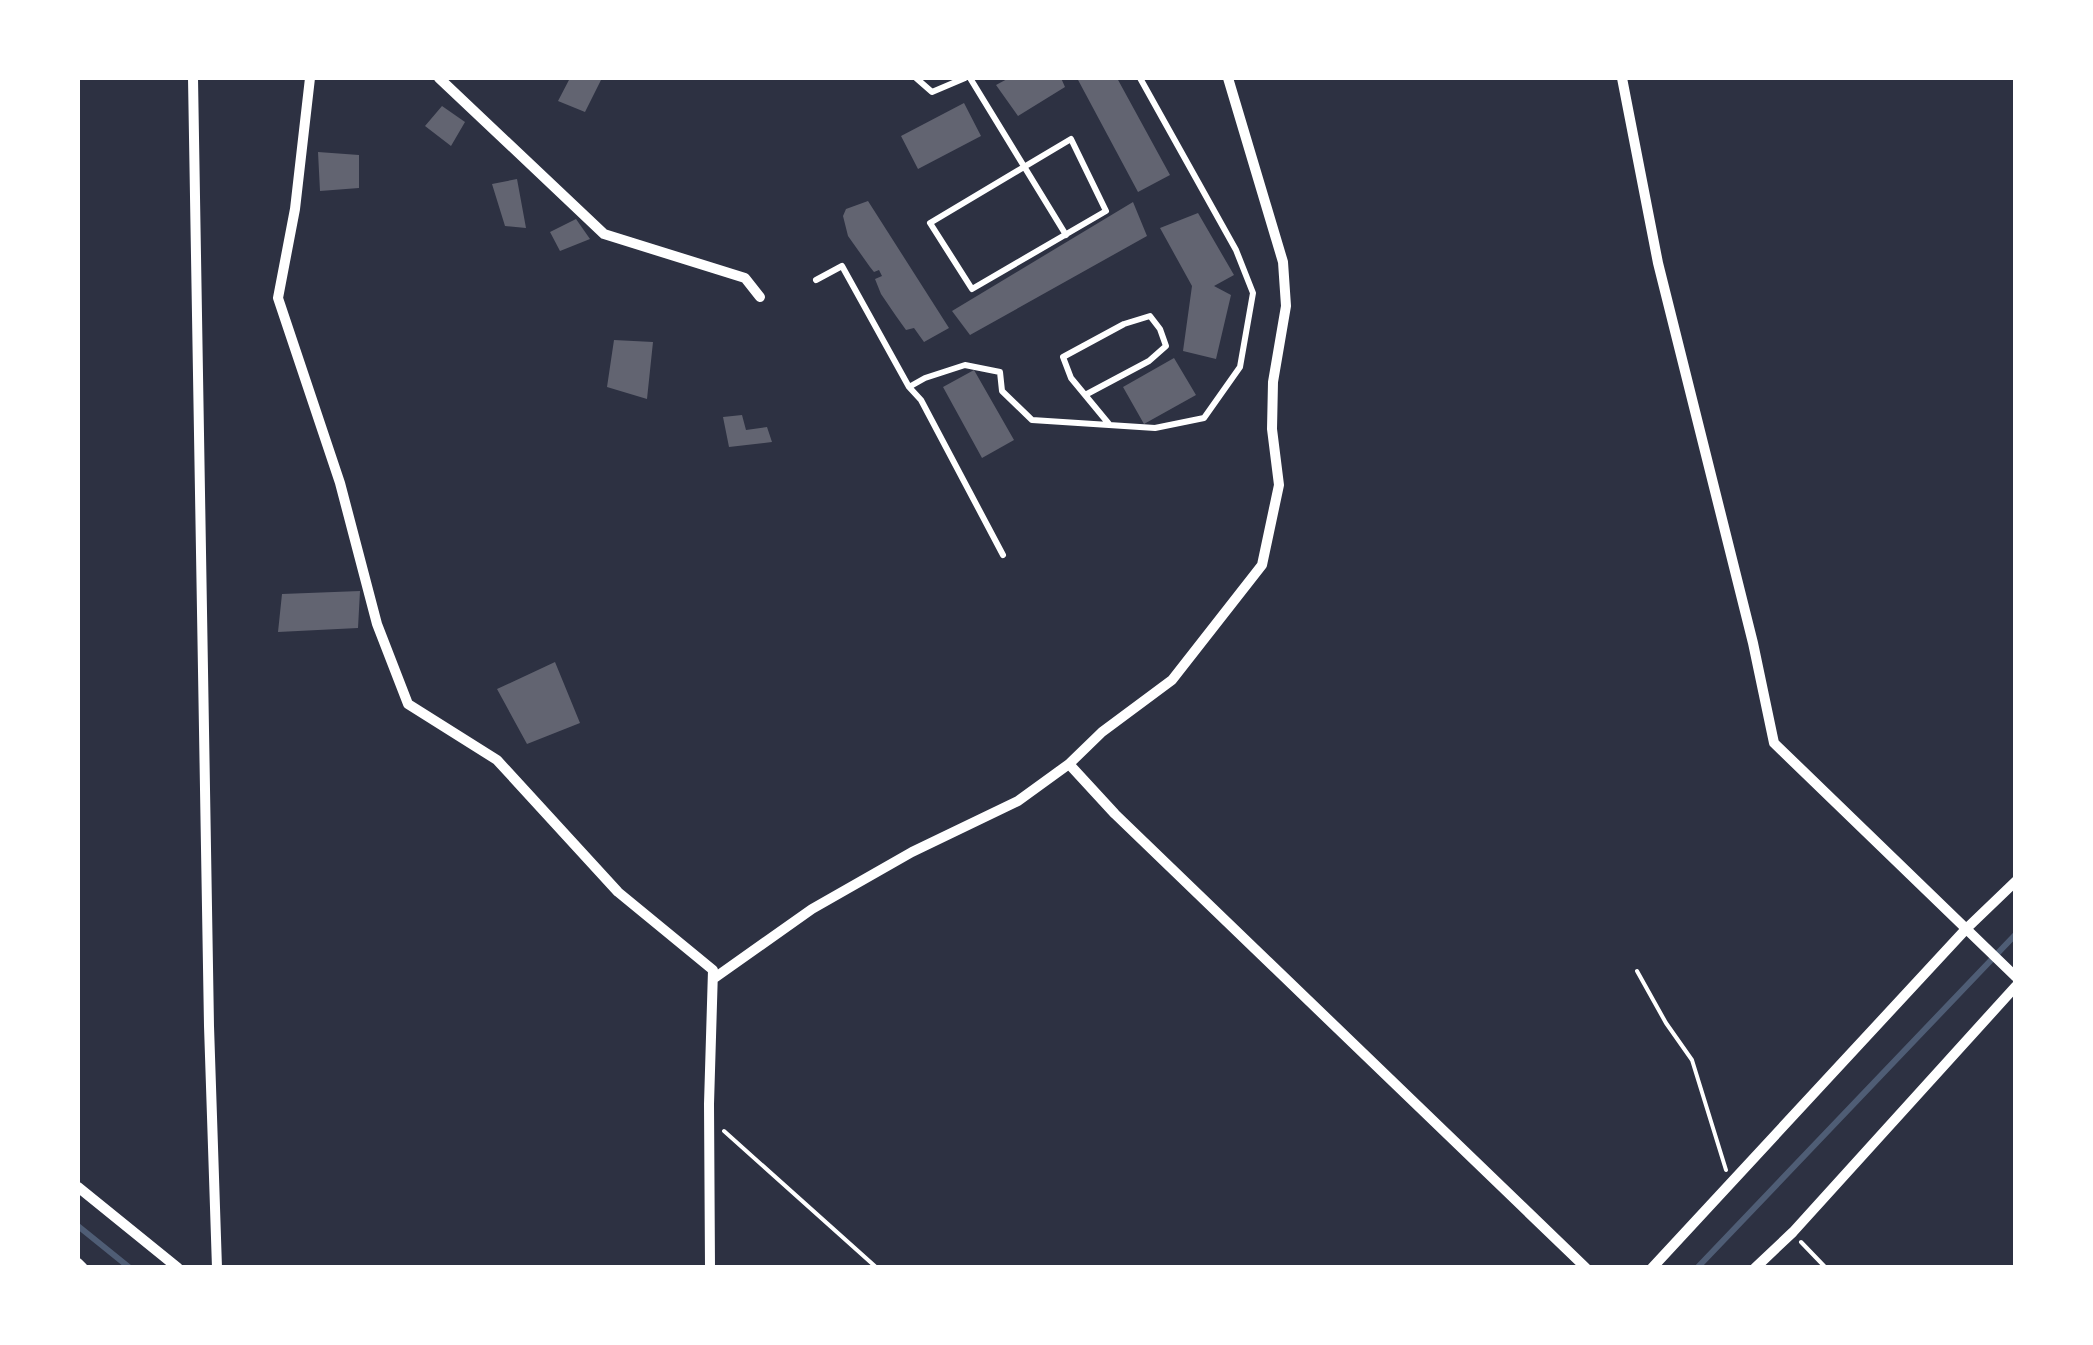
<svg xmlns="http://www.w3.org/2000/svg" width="2093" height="1345" font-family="'Roboto Serif',serif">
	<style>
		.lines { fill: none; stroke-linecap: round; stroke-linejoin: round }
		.stream { stroke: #4f5d75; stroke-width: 6 }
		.building { fill: #626471 }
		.path { stroke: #fff; stroke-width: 4 }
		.service { stroke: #fff; stroke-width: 6 }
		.minor { stroke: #fff; stroke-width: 10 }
	</style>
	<rect width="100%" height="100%" fill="#2d3142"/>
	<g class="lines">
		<!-- stream -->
		<path class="stream" d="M78,1226L130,1268
			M1697,1268L2016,934"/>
	</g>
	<!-- building -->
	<path class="building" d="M570,78H602L585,112L558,101Z
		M1009,78H1061L1065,87L1018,116L996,85Z
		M1077,78H1117L1170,175L1138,192Z
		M964,103L981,136L918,169L901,136Z
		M442,106L465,122L451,146L425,126Z
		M318,152L359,155V188L320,191Z
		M517,179L526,228L505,226L492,184Z
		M868,201L949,328L924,342L914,328L906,330L896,316L881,294L875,279L882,276L879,270L874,272L870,267L848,236L843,216L846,209Z
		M1133,202L1147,236L970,335L952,311Z
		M1198,213L1234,275L1214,286L1231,295L1216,359L1183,351L1192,286L1160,228Z
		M576,219L590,239L560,251L550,232Z
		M614,340L653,342L647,399L607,387Z
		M1174,358L1196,395L1144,424L1123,387Z
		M974,370L1014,440L982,458L943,387Z
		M742,415L746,430L767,427L772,442L729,447L723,417Z
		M360,591L358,628L278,632L282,594Z
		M555,662L580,723L527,744L497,689Z"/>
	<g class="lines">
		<!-- path -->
		<path class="path" d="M1637,971L1666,1023L1692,1060L1726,1170
			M724,1131L877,1268
			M1801,1242L1826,1268"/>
		<!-- service -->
		<path class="service" d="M916,78L932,92L965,78
			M970,78L1066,235
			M1071,139L1106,211L972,289L930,223Z
			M816,280L842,266L909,387L921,400L1003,555
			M909,387L925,378L965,365L1000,372L1002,391L1032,420L1155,428L1204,418L1240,367L1253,293L1236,250L1140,78
			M1087,394L1149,361L1166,346L1160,329L1150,316L1124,324L1063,357L1071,378L1109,424"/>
		<!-- minor -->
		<path class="minor" d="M193,78L209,1026L217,1268
			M310,78L295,209L278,298L340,483L377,624L408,704L497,760L618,892L713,970L709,1104L710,1268
			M439,78L604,234L745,278L760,297
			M1622,78L1658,263L1753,643L1774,743L2016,977
			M1069,764L1115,814L1586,1268
			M713,979L812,909L912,852L1018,801L1069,764L1102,732L1172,680L1262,565L1279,485L1272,429L1273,382L1286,306L1283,262L1228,78
			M78,1187L178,1268
			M78,1263L83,1268
			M1652,1268L1966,929L2016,881
			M1755,1268L1793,1232L2016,986"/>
	</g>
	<!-- border -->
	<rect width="2093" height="1345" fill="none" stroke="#ffffff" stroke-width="160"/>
</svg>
